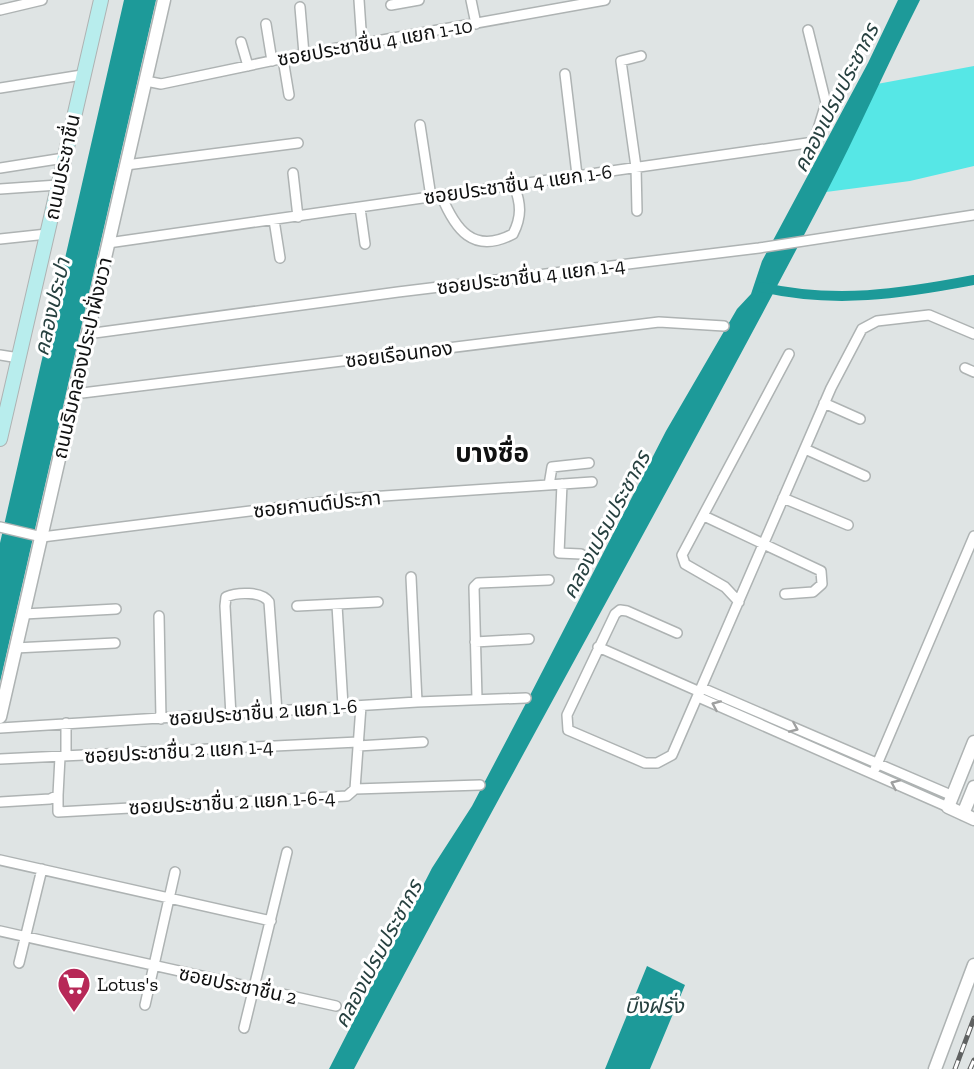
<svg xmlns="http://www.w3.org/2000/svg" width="974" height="1069" font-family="'Zilla Slab','Noto Sans Thai',serif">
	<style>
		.green { fill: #56e7e6 }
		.water { fill: #1d9a99 }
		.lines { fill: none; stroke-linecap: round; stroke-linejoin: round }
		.canal { stroke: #1d9a99; stroke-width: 10 }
		.minor-casing { stroke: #aeb3b3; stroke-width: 12 }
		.tertiary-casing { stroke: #aeb3b3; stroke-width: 15 }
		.secondary-casing { stroke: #aeb3b3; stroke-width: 16 }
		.minor { stroke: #fff; stroke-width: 9 }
		.tertiary { stroke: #fff; stroke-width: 12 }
		.secondary { stroke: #b8eded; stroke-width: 14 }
		.rail-casing { stroke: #5f6161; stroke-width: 5 }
		.rail { stroke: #fff; stroke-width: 3; stroke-dasharray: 9; stroke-linecap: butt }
		.oneway { stroke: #9fa0a0 }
		.labels { text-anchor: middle; stroke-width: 6; stroke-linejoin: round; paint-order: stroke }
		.street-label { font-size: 20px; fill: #101111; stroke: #fff }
		.poi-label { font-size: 20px; fill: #101111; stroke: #fff; text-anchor: start }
		.water-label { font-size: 21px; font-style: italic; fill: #274140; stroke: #fff }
		.district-label { font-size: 26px; font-weight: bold; fill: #101111; stroke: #fff }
	</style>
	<rect width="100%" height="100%" fill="#dfe4e4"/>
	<!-- green -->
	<path class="green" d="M974,66V166L910,181L826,192L877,84Z"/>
	<!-- water -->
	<path class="water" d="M124,0H156L0,682V543Z
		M898,0H920C887,65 858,132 824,197C671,489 508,777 354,1069H329L432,868L472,806L524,707L666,431L737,309L751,294L762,261L868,63Z
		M647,966L685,985L650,1069H605Z"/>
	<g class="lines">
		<!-- canal -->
		<path class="canal" d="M761,287C834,304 901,294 974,280"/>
		<defs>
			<path id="minor" d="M359,0L362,44
				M471,0L476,24
				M391,5L419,0
				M300,7L304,54
				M0,10L42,0
				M266,24L272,61
				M241,42L248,66
				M283,59L289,95
				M565,74L577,175
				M146,81L161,84L304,54L605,0
				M0,88L82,75
				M420,125L431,197
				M126,165L298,143
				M0,168L64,158
				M293,173L298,217
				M0,189L58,185
				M441,195C455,229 473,255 513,234C522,216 521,204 514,185
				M360,208L365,244
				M637,211L636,167L621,61L641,56
				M274,220L280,258
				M0,239L47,234
				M108,243L814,142L826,103L808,30
				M87,334L398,292L759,248L974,215
				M0,355L19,358
				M965,368L974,372
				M74,394L659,322L724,326
				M824,403L860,419
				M805,449L865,476
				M562,484L559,553L581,554
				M549,485L552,467L589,463
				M783,498L848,525
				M704,516L821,571L822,584L813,592L785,594
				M0,527L42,537L354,498L592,482
				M411,577L417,702
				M739,602L725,587L685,564L682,555L789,354
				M337,605L343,706
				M297,606L378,602
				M24,614L116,609
				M159,616L161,719
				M677,633L627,611L620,610L615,614L567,715L568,730L645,763H657L672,755L831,388L862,329L877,321L929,315L974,334
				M475,642L529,639
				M598,647L700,692
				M15,648L115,643
				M702,688L953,796
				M698,697L948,807
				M477,699L474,587L478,583L549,580
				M231,716L225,606L226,597C237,592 262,591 269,602L277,712
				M66,723V756
				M0,728L417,702L526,698
				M358,746L423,742
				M0,759L358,742
				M875,769L974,536
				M355,789L480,785
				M58,795V812L347,796L355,789L361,706
				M0,802L50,799L58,795L60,757
				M0,860L271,921
				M0,931L336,1006
				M19,963L42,869
				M145,1005L175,872
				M244,1028L287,852"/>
			<path id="tertiary" d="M0,717L164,0
				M974,742L948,807L974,819
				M963,814L974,787
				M935,1069L974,965"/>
			<path id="secondary" d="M0,439L101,0"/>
		</defs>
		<!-- minor casing -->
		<use href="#minor" class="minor-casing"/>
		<!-- tertiary casing -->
		<use href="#tertiary" class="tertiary-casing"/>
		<!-- secondary casing -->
		<use href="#secondary" class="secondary-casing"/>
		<!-- minor -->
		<use href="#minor" class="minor"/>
		<!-- tertiary -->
		<use href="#tertiary" class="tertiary"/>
		<!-- secondary -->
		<use href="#secondary" class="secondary"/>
		<defs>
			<path id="rail" d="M955,1069L974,1018
				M970,1069L974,1060"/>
		</defs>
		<!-- rail casing -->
		<use href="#rail" class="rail-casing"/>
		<!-- rail -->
		<use href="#rail" class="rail"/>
	</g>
	<!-- one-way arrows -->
	<defs><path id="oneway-chevron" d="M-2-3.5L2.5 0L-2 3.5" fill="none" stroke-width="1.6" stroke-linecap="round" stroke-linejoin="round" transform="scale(1.5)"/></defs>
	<g class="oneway">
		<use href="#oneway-chevron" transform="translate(716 705) rotate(-156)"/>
		<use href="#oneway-chevron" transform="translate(794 728) rotate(23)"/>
		<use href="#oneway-chevron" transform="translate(895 784) rotate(-156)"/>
	</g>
	<!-- icons -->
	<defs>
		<symbol id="supermarket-pin" viewBox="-11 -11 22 30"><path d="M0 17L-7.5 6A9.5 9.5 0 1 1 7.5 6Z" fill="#b72857" stroke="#fff"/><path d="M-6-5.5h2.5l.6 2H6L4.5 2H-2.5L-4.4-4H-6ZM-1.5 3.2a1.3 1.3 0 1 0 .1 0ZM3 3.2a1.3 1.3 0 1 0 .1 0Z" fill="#fff"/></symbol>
	</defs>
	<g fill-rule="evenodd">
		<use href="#supermarket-pin" x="55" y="965" width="38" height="52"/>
	</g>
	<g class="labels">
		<!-- street labels -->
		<g class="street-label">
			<text transform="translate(375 42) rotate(-10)" y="7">ซอยประชาชื่น 4 แยก 1-10</text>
			<text transform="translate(62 167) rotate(-78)" y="7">ถนนประชาชื่น</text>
			<text transform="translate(518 184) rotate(-8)" y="7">ซอยประชาชื่น 4 แยก 1-6</text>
			<text transform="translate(531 276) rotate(-7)" y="7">ซอยประชาชื่น 4 แยก 1-4</text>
			<text transform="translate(399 354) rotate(-7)" y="7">ซอยเรือนทอง</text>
			<text transform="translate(82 358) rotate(-77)" y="7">ถนนริมคลองประปาฝั่งขวา</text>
			<text transform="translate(317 504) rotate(-6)" y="7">ซอยกานต์ประภา</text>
			<text transform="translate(263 712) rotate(-4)" y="7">ซอยประชาชื่น 2 แยก 1-6</text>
			<text transform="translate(179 751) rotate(-3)" y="7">ซอยประชาชื่น 2 แยก 1-4</text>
			<text transform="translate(232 802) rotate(-3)" y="7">ซอยประชาชื่น 2 แยก 1-6-4</text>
			<text transform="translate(238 985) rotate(12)" y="7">ซอยประชาชื่น 2</text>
		</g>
		<!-- poi labels -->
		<g class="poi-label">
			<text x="97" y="991">Lotus's</text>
		</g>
		<!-- water labels -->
		<g class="water-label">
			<text transform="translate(836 98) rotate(-63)" y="7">คลองเปรมประชากร</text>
			<text transform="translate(52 307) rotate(-77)" y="7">คลองประปา</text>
			<text transform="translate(606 525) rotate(-62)" y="7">คลองเปรมประชากร</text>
			<text transform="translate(378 954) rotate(-62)" y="7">คลองเปรมประชากร</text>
			<text x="654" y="1013">บึงฝรั่ง</text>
		</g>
		<!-- district labels -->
		<g class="district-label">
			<text x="492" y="462">บางซื่อ</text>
		</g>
	</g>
</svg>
